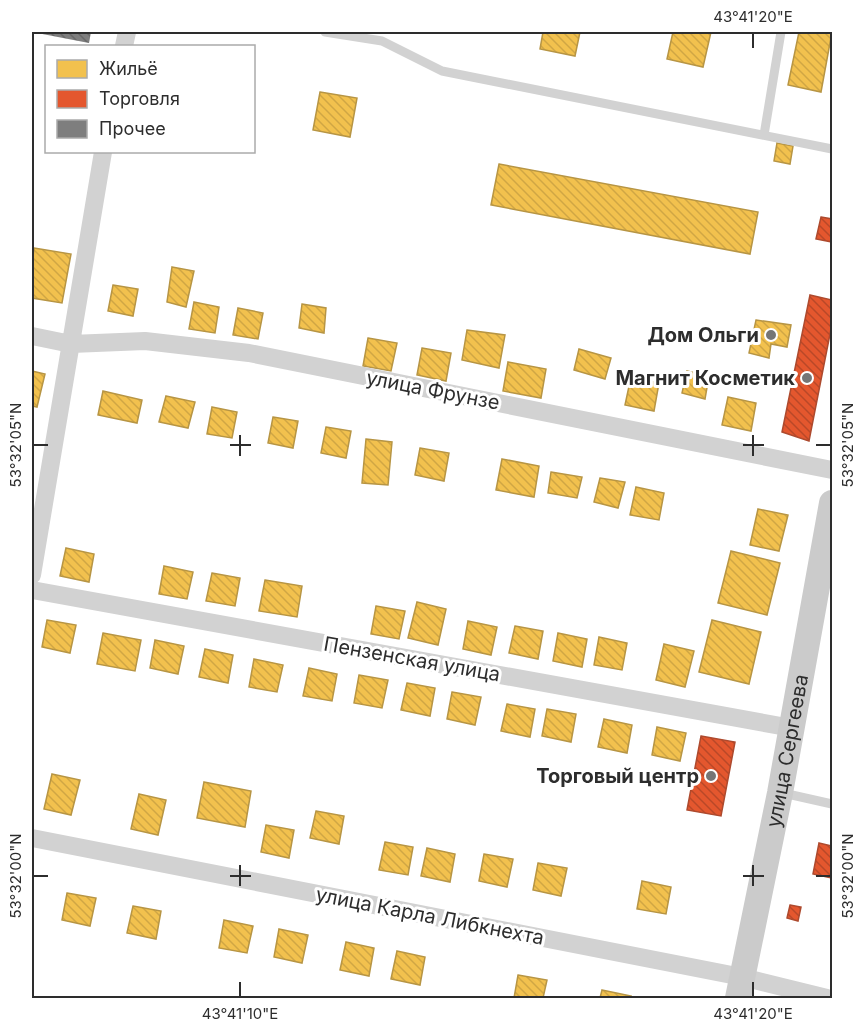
<svg xmlns="http://www.w3.org/2000/svg" width="864" height="1030" font-family="Inter,sans-serif">
	<style>
		.homes { fill: url(#homes-back-hatch); stroke: #b79544; stroke-width: 1.5 }
		.shops { fill: url(#shops-back-hatch); stroke: #ad4a2e; stroke-width: 1.5 }
		.building { fill: url(#building-back-hatch) }
		.lines { fill: none; stroke-linecap: round; stroke-linejoin: round }
		.lane { stroke: #d2d2d2; stroke-width: 9 }
		.street { stroke: #d2d2d2; stroke-width: 18 }
		.secondary { stroke: #cbcbcb; stroke-width: 26 }
		.ticks { fill: none; stroke: #2d2d2d; stroke-width: 2 }
		.poi-dot { fill: #767676; stroke: #fff; stroke-width: 2 }
		.labels { text-anchor: middle; stroke-width: 6; stroke-linejoin: round; paint-order: stroke }
		.poi-label { font-size: 20px; font-weight: bold; fill: #2d2d2d; stroke: #fff; text-anchor: end }
		.street-label { font-size: 20px; fill: #2d2d2d; stroke: #fff }
		.neatline { fill: none; stroke: #2d2d2d; stroke-width: 2 }
		.ticks-label { font-size: 15px; text-anchor: middle; fill: #2d2d2d }
	</style>
	<defs>
		<pattern id="homes-back-hatch" width="6" height="6" patternUnits="userSpaceOnUse" patternTransform="scale(1.5)"><rect width="6" height="6" fill="#f2c14e"/><path d="M-1 5l2 2M0 0l6 6M5-1l2 2" fill="none" stroke="#d0a644"/></pattern>
		<pattern id="shops-back-hatch" width="6" height="6" patternUnits="userSpaceOnUse" patternTransform="scale(1.5)"><rect width="6" height="6" fill="#e4572e"/><path d="M-1 5l2 2M0 0l6 6M5-1l2 2" fill="none" stroke="#b94828"/></pattern>
		<pattern id="building-back-hatch" width="6" height="6" patternUnits="userSpaceOnUse" patternTransform="scale(1.5)"><rect width="6" height="6" fill="#7e7e7e"/><path d="M-1 5l2 2M0 0l6 6M5-1l2 2" fill="none" stroke="#686868"/></pattern>
	</defs>
	<rect width="100%" height="100%" fill="#fff"/>
	<!-- homes -->
	<path class="homes" d="M543,32H580L575,56L540,49Z
		M673,32H711L703,67L667,59Z
		M799,32H832L821,92L788,85Z
		M320,92L357,98L350,137L313,130Z
		M777,143L793,146L790,164L774,161Z
		M499,164L758,212L750,254L491,205Z
		M34,248L71,254L62,303L32,298V265Z
		M172,267L194,271L186,307L167,302Z
		M113,285L138,289L133,316L108,311Z
		M194,302L219,307L215,333L189,329Z
		M302,304L326,308L324,333L299,328Z
		M238,308L263,313L258,339L233,335Z
		M756,320L791,325L787,347L771,344L769,358L749,353Z
		M467,330L505,335L499,368L462,360Z
		M368,338L397,343L391,371L363,366Z
		M422,348L451,353L446,381L417,375Z
		M579,349L611,358L605,379L574,370Z
		M508,362L546,369L541,398L503,391Z
		M32,371L45,374L37,407L32,406Z
		M687,371L709,376L705,399L682,393Z
		M631,377L659,383L654,411L625,405Z
		M103,391L142,400L137,423L98,415Z
		M166,396L195,402L188,428L159,422Z
		M728,397L756,403L751,431L722,425Z
		M212,407L237,412L232,438L207,434Z
		M273,417L298,421L293,448L268,443Z
		M326,427L351,431L346,458L321,453Z
		M366,439L392,442L388,485L362,483Z
		M420,448L449,453L444,481L415,475Z
		M502,459L539,466L534,497L496,490Z
		M551,472L582,477L577,498L548,493Z
		M600,478L625,482L618,508L594,502Z
		M636,487L664,493L659,520L630,515Z
		M758,509L788,515L779,551L750,545Z
		M66,548L94,554L89,582L60,576Z
		M731,551L780,563L767,615L718,603Z
		M164,566L193,572L187,599L159,594Z
		M212,573L240,578L235,606L206,601Z
		M265,580L302,586L297,617L259,611Z
		M417,602L446,609L438,645L408,638Z
		M376,606L405,611L399,639L371,634Z
		M47,620L76,625L70,653L42,647Z
		M712,620L761,632L749,684L699,672Z
		M468,621L497,627L491,655L463,649Z
		M515,626L543,631L538,659L509,653Z
		M103,633L141,640L135,671L97,664Z
		M558,633L587,639L582,667L553,661Z
		M599,637L627,643L622,670L594,665Z
		M155,640L184,646L178,674L150,668Z
		M664,644L694,651L685,687L656,680Z
		M205,649L233,655L228,683L199,677Z
		M254,659L283,665L277,692L249,687Z
		M309,668L337,674L332,701L303,696Z
		M359,675L388,680L382,708L354,703Z
		M407,683L435,688L430,716L401,710Z
		M452,692L481,697L475,725L447,719Z
		M507,704L535,709L530,737L501,731Z
		M547,709L576,714L571,742L542,736Z
		M604,719L632,725L627,753L598,747Z
		M657,727L686,733L680,761L652,755Z
		M52,774L80,780L71,815L44,809Z
		M204,782L251,791L245,827L197,818Z
		M139,794L166,800L158,835L131,829Z
		M316,811L344,816L339,844L310,838Z
		M266,825L294,830L289,858L261,852Z
		M385,842L413,847L408,875L379,870Z
		M427,848L455,854L450,882L421,876Z
		M484,854L513,859L507,887L479,881Z
		M538,863L567,868L561,896L533,890Z
		M642,881L671,887L666,914L637,909Z
		M67,893L96,898L90,926L62,920Z
		M133,906L161,911L156,939L127,933Z
		M224,920L253,926L247,953L219,948Z
		M279,929L308,935L302,963L274,957Z
		M346,942L374,948L369,976L340,970Z
		M397,951L425,957L420,985L391,979Z
		M518,975L547,980L543,998H514Z
		M602,990L631,996L630,998H600Z"/>
	<!-- shops -->
	<path class="shops" d="M821,217L832,219V242L816,239Z
		M810,295L832,300V324L809,441L782,432Z
		M701,736L735,742L721,816L687,810Z
		M819,843L832,846V878L813,874Z
		M790,905L801,907L798,921L787,918Z"/>
	<!-- building -->
	<path class="building" d="M32,32H91L89,43Z"/>
	<g class="lines">
		<!-- lane -->
		<path class="lane" d="M325,32L382,41L442,71L832,149
			M764,135L781,32
			M783,793L832,804"/>
		<!-- street -->
		<path class="street" d="M124,46L127,32
			M32,336L71,344L145,341L249,353L832,470
			M32,575L103,152
			M32,590L792,728
			M32,838L742,977L827,998"/>
		<!-- secondary -->
		<path class="secondary" id="s1" d="M738,998L780,793L832,503"/>
	</g>
	<!-- ticks -->
	<path class="ticks" d="M753,33V48M240,435V456M753,435V456M33,445H48M230,445H251M743,445H764M816,445H831M240,865V886M753,865V886M33,876H48M230,876H251M743,876H764M816,876H831M240,982V997M753,982V997"/>
	<!-- markers -->
	<g class="poi-dot">
		<circle cx="771" cy="335" r="6"/>
		<circle cx="807" cy="378" r="6"/>
		<circle cx="711" cy="776" r="6"/>
	</g>
	<g class="labels">
		<!-- poi labels -->
		<g class="poi-label">
			<text x="759" y="342">Дом Ольги</text>
			<text x="795" y="385">Магнит Косметик</text>
			<text x="699" y="783">Торговый центр</text>
		</g>
		<!-- street labels -->
		<g class="street-label">
			<text transform="translate(433 390) rotate(11)" y="7">улица Фрунзе</text>
			<text transform="translate(412 659) rotate(10)" y="7">Пензенская улица</text>
			<text dy="7" stroke="none"><textPath href="#s1" startOffset="252">улица Сергеева</textPath></text>
			<text transform="translate(430 916) rotate(11)" y="7">улица Карла Либкнехта</text>
		</g>
	</g>
	<!-- border -->
	<rect width="864" height="1030" fill="none" stroke="#ffffff" stroke-width="66"/>
	<!-- legend -->
	<rect x="45" y="45" width="210" height="108" fill="#ffffff" stroke="#ababab" stroke-width="1.5"/>
	<rect x="57" y="60" width="30" height="18" fill="#f2c14e" stroke="#ababab" stroke-width="1.5"/>
	<text x="99" y="75" font-size="18" fill="#2d2d2d">Жильё</text>
	<rect x="57" y="90" width="30" height="18" fill="#e4572e" stroke="#ababab" stroke-width="1.5"/>
	<text x="99" y="105" font-size="18" fill="#2d2d2d">Торговля</text>
	<rect x="57" y="120" width="30" height="18" fill="#7e7e7e" stroke="#ababab" stroke-width="1.5"/>
	<text x="99" y="135" font-size="18" fill="#2d2d2d">Прочее</text>
	<rect x="33" y="33" width="798" height="964" class="neatline"/>
	<g class="ticks-label">
		<text x="753" y="22">43°41'20"E</text>
		<text transform="translate(16 445) rotate(-90)" y="5">53°32'05"N</text>
		<text transform="translate(848 445) rotate(-90)" y="5">53°32'05"N</text>
		<text transform="translate(16 876) rotate(-90)" y="5">53°32'00"N</text>
		<text transform="translate(848 876) rotate(-90)" y="5">53°32'00"N</text>
		<text x="240" y="1019">43°41'10"E</text>
		<text x="753" y="1019">43°41'20"E</text>
	</g>
</svg>
